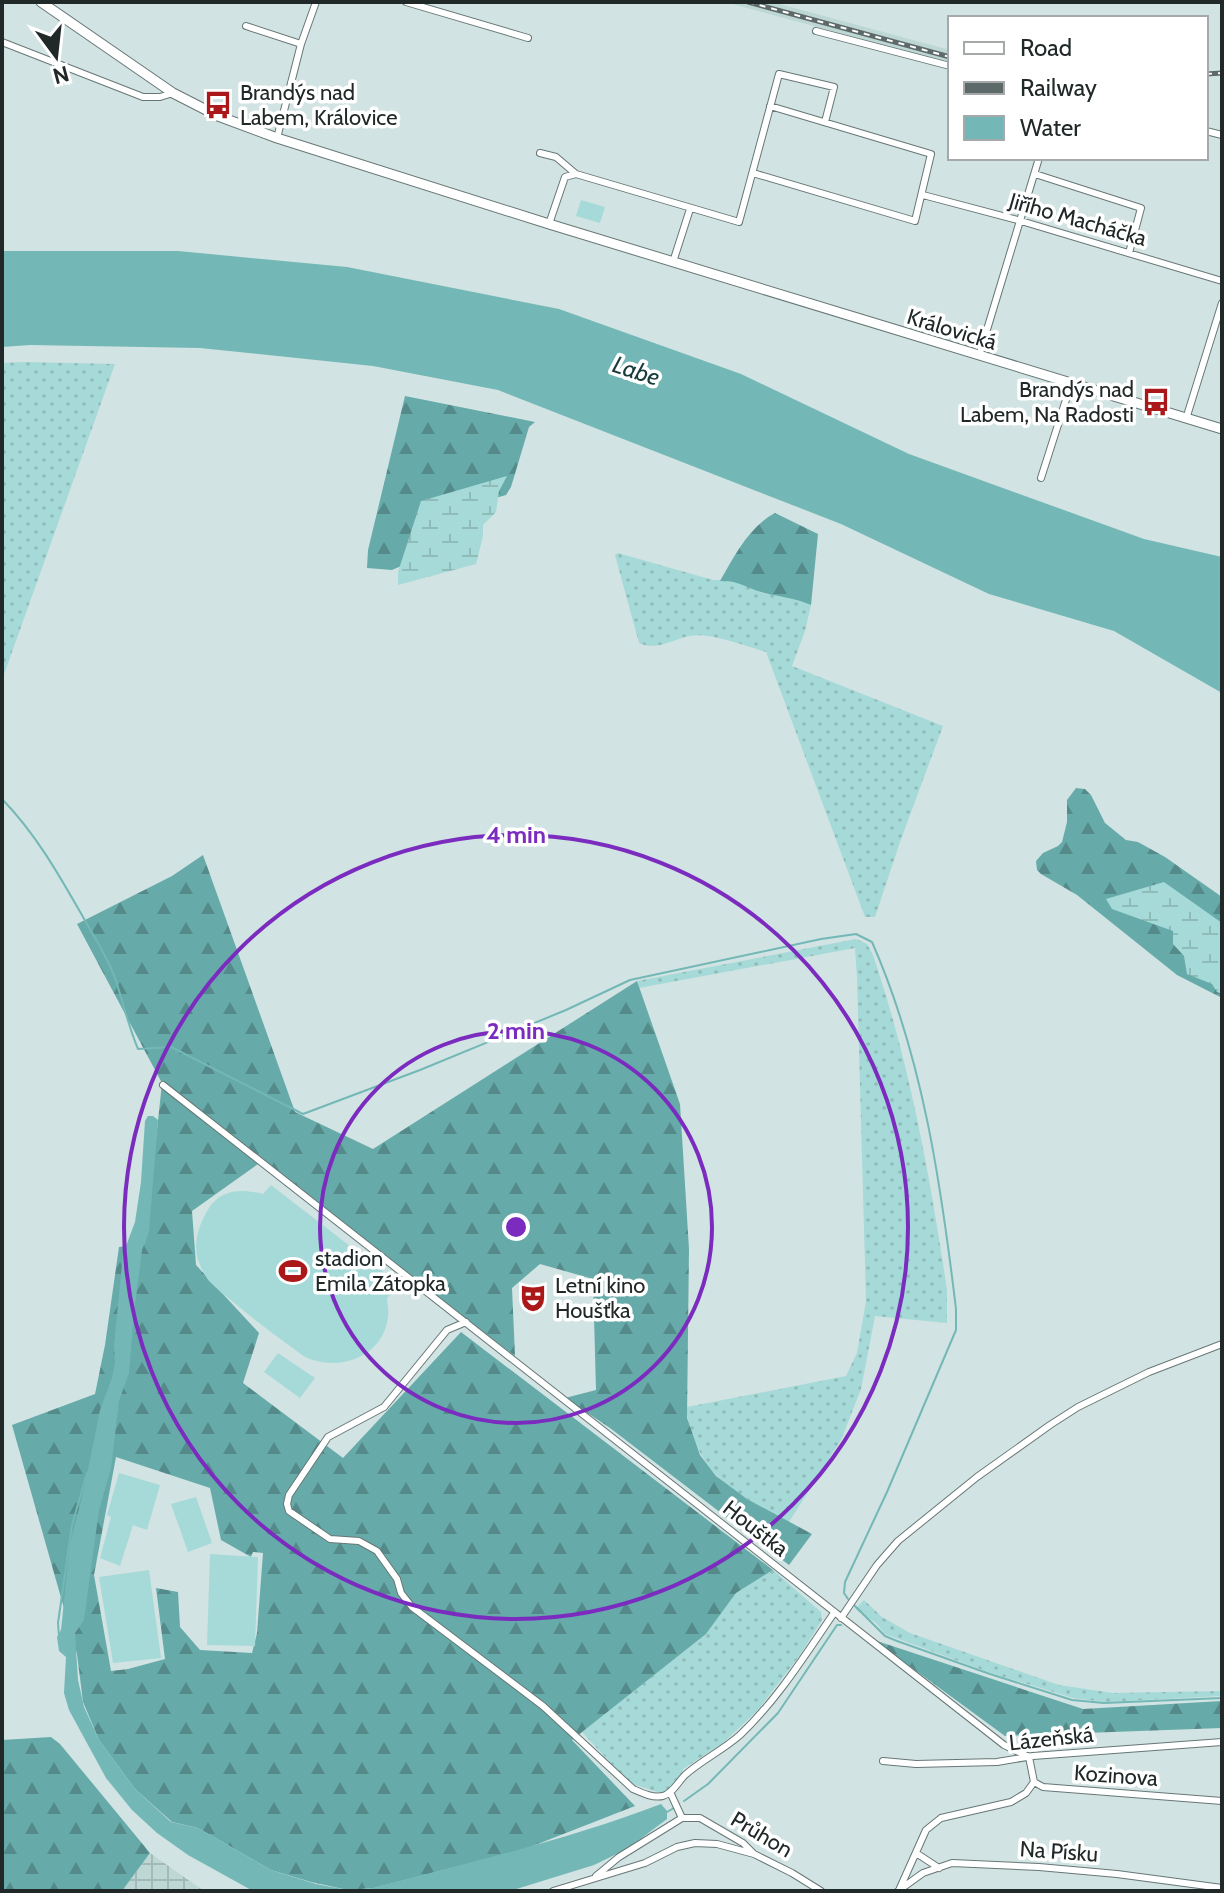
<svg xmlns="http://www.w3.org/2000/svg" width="1224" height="1893" font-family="Cabin,sans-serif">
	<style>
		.built { fill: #bdd7d5 }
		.industrial { fill: url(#industrial-grid) }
		.grass { fill: url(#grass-dots) }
		.forest { fill: url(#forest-firs); fill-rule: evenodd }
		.wetland { fill: url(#wetland-marsh) }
		.pitch { fill: #a6dad8 }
		.water { fill: #73b8b6 }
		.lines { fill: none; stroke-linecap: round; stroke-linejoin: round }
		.stream { stroke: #73b8b6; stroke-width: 2 }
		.street-casing { stroke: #677776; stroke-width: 8 }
		.secondary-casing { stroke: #677776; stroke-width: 11 }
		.street { stroke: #fff; stroke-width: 6 }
		.secondary { stroke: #fff; stroke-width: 9 }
		.rail-casing { stroke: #5e6969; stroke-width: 5 }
		.rail { stroke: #fff; stroke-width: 2; stroke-dasharray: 6; stroke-linecap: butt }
		.ring { fill: none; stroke: #7b2cbf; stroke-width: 4 }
		.labels { text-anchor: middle; stroke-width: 7; stroke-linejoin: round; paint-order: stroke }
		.poi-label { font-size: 22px; fill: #212828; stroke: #fff; text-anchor: start }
		.street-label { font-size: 22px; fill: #212828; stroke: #fff }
		.water-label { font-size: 24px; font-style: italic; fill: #1a3c3b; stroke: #fff }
		.centre { fill: #7b2cbf; stroke: #fff; stroke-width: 4 }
		.ring-label { font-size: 24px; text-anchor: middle; font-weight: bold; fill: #7b2cbf; stroke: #fff; stroke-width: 7; stroke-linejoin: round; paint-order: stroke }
	</style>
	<defs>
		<pattern id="industrial-grid" width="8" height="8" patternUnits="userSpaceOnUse" patternTransform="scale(2)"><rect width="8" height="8" fill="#bdd7d5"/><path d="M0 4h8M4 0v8" fill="none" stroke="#a2b9b7"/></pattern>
		<pattern id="grass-dots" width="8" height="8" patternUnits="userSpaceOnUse" patternTransform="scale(2)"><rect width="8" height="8" fill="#a6dad8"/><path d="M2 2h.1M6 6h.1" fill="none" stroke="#8fbbb9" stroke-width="1.8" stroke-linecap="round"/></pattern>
		<pattern id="forest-firs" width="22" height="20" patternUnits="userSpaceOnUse" patternTransform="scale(2)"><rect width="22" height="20" fill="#66aba9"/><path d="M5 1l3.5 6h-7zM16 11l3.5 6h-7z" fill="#548b8a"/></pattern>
		<pattern id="wetland-marsh" width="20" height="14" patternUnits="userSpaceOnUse" patternTransform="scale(2)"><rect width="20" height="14" fill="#a6dad8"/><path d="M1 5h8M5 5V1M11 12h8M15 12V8" fill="none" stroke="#8fbbb9"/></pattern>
	</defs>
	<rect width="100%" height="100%" fill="#d1e3e2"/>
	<!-- built -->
	<path class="built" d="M725,2H772L950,50V63Z"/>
	<!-- industrial -->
	<path class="industrial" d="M150,1853L204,1891H122Z"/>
	<!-- grass -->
	<path class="grass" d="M24,362L115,364L2,680V363Z
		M618,553L713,580H731L750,586L759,592L801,600L811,605L805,631L792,666L943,726L900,842L875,917H865L766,652C745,646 710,632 689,636C672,640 656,651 639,643L615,555Z
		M856,939L867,944L873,955C910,1064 930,1177 947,1290V1323L875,1316L861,1389L841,1440L789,1522C748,1500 710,1484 693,1437C690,1427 686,1418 687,1407L846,1376L857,1353L866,1301L857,977L855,948L639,988L637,981Z
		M773,1570L821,1612L822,1620L800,1655L758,1710L723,1743L683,1769L673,1797L629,1783L582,1732L706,1634L736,1593Z
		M864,1600L882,1617L910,1633L1059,1685L1113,1693L1222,1691V1696L1105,1702L1073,1698L991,1673L885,1634L876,1623L855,1609Z"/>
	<!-- forest -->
	<path class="forest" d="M405,396L535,422L529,427L511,487L506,495L454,510L415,560L392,570L367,568L368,550Z
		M775,513L818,534L811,605C796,598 780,597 765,593C747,589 740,580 720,581C735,555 749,527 775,513Z
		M1076,788L1085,789L1091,795L1105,823L1126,840L1138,842L1165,857L1222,897V998L1177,975L1077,895L1041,874L1037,870L1036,861L1043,853L1058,846L1062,842L1067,822V800Z
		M203,855L295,1112L373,1149L637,981L680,1104L689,1249L687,1418L700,1455L716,1476L747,1499L812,1534L789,1565L610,1428L565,1398L596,1390L593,1279L540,1264L512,1288L515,1356L258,1164L192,1211L196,1265L259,1333L243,1383L343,1458L461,1332L773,1570L736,1593L706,1634L572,1740L635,1806L525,1849L374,1888L348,1890L311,1882L271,1870L198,1828L172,1822L135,1789L99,1740L83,1702L77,1654L12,1425L95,1394L105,1345L119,1247L145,1243L162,1083L77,924L172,876ZM116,1457L210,1488L221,1540L251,1557L253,1552L263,1553L257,1633L252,1653L200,1650L180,1627L178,1592L156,1588L165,1659L128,1669L111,1671L94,1575Z
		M874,1640L1083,1709L1222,1701V1728L1005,1736Z
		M51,1737L60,1744L150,1853L122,1891H2V1740Z"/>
	<!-- wetland -->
	<path class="wetland" d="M507,476L499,491L496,512L483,525V536L476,564L398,585V572L421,501Z
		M1164,882L1222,923V994L1217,992L1212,984L1187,974L1184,956L1173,944V931L1112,909L1106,899Z"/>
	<!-- pitch -->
	<path class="pitch" d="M581,200L605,207L600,223L576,216Z
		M271,1185L399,1284L387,1298C387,1304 389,1310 388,1316C384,1355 344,1371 310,1359C303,1357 296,1350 290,1346C270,1332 251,1317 232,1301C224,1295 216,1288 209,1281C206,1277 202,1270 200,1265C191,1246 199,1224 209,1208C222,1188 243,1189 263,1194Z
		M278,1353L315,1378L300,1398L264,1372Z
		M119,1473L160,1485L147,1530L133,1525L120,1566L100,1558L111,1517L107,1515Z
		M196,1497L212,1543L188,1552L171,1504Z
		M210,1554L258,1557L255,1646L207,1645Z
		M149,1570L161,1658L113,1663L99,1577Z"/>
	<!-- water -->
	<path class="water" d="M2,251H178L347,267L559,309L741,374L909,454L1144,539L1222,557V693L1114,631L989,594L841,524L498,390L373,366L200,348L30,345L2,347Z
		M148,1116H153L158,1120L149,1232L142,1250L134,1313L129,1373L119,1401L111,1468L99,1510L84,1620L75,1633L78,1680L84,1707L99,1740L135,1789L171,1822L198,1828L271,1870L316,1884L348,1890L374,1888C471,1862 567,1840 661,1804L667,1811V1819L627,1849L594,1865L510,1891H253L188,1855L157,1833L132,1810L106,1778L69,1710L64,1693L66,1657L59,1651L57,1637L61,1630L70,1544L84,1489L100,1410L112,1378L115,1363L114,1345L123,1254L135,1222L141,1182L145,1121Z"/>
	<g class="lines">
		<!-- stream -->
		<path class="stream" d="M2,799C36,834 59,875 83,917C94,937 107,956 115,978C123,1002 128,1025 138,1049L171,1047L303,1114L420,1070L566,1010L630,980L821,939L856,934L872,942C923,1058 941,1184 956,1309V1330L887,1492L845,1582L844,1593L848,1599
			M855,1606L885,1636L897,1641L990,1674L1072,1700L1104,1703L1222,1698
			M59,1636L58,1623L72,1525L87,1473
			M684,1801L708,1784L778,1713L837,1625H841
			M667,1812L674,1808"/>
		<defs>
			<path id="street" d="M406,2L528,38
				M246,26L301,44
				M816,31L950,66
				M2,42L143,97H160L173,93
				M1206,131L1222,135
				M277,138L301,44L316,2
				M540,153L556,157L576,174
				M753,173L915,221L931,154L770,106
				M1035,174L1141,208L1129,253
				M923,195L1021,221L1222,281
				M549,224L565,177L576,174L739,222L779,74L834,87L825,122
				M673,262L690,209
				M979,356L1039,158
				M1186,419L1222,303
				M1041,478L1071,384
				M163,1085L1004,1745L1029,1757
				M466,1322L447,1330L384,1407L328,1437L289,1495L287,1504L289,1511L330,1539L359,1541L377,1551L397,1579L401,1593L412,1607L543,1706L633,1789C642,1793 652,1798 663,1796C673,1793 678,1782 685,1775C702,1760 723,1750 740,1735C778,1699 805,1655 834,1613
				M841,1618L877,1565L898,1541L977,1477L1050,1425L1078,1407L1149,1372L1222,1344
				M1029,1757L1034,1782L1043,1787L1222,1801
				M883,1761L916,1764L997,1762L1033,1756L1222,1742
				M670,1792L682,1818
				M682,1818H700L743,1843L754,1854L792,1873L821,1891
				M916,1853L939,1868
				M596,1876L619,1857L682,1818
				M900,1888L926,1830L941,1818L1011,1802L1026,1793L1034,1782
				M553,1891L645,1863L677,1847L695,1843L717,1844L754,1854
				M898,1891L923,1873L952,1863L1039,1867L1117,1874L1222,1888"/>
			<path id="secondary" d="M41,2L173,93L218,116L277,138L549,224L1222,429"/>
		</defs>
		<!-- street casing -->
		<use href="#street" class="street-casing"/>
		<!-- secondary casing -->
		<use href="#secondary" class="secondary-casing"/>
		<!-- street -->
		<use href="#street" class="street"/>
		<!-- secondary -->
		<use href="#secondary" class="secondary"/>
		<defs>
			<path id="rail" d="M748,2L950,57
				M1206,74L1222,73"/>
		</defs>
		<!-- rail casing -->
		<use href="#rail" class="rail-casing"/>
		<!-- rail -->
		<use href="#rail" class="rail"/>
	</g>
	<!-- distance rings -->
	<g class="ring">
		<circle cx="516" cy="1227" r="196"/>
		<circle cx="516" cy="1227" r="392"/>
	</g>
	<!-- icons -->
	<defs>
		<symbol id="bus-bare" viewBox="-9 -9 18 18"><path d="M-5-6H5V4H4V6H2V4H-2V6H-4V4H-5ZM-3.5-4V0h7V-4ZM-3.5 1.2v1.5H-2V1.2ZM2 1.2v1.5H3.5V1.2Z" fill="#ab1819" stroke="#fff" stroke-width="2.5" paint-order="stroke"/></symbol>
		<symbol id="stadium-bare" viewBox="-9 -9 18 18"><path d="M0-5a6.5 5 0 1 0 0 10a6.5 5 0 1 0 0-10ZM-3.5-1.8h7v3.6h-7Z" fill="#ab1819" stroke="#fff" stroke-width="2.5" paint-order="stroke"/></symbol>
		<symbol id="theatre-bare" viewBox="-9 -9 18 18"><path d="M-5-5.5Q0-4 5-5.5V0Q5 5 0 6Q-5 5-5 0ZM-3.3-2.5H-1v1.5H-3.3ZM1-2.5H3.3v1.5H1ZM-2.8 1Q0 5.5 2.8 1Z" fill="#ab1819" stroke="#fff" stroke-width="2.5" paint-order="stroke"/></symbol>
	</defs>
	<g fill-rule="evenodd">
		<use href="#bus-bare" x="198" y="85" width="40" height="40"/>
		<use href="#bus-bare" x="1136" y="382" width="40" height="40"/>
		<use href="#stadium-bare" x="273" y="1251" width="40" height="40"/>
		<use href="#theatre-bare" x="513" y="1278" width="40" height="40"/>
	</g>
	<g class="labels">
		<!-- poi labels -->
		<g class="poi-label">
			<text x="240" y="100">Brandýs nad<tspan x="240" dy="25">Labem, Královice</tspan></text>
			<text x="1134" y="397" text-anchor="end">Brandýs nad<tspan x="1134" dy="25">Labem, Na Radosti</tspan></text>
			<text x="315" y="1266">stadion<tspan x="315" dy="25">Emila Zátopka</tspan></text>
			<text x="555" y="1293">Letní kino<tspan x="555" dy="25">Houšťka</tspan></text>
		</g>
		<!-- street labels -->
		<g class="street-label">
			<text transform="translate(1078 219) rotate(16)" y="8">Jiřího Macháčka</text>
			<text transform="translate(952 329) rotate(17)" y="8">Královická</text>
			<text transform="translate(756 1528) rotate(38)" y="8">Houštka</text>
			<text transform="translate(1051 1738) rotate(-6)" y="8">Lázeňská</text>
			<text transform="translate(1116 1775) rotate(4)" y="8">Kozinova</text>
			<text transform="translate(762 1834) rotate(31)" y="8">Průhon</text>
			<text transform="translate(1059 1851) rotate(4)" y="8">Na Písku</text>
		</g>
		<!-- water labels -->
		<g class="water-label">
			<text transform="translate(636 371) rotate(18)" y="8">Labe</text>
		</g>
	</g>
	<circle cx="516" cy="1227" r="12" class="centre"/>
	<g class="ring-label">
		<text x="516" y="843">4 min</text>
		<text x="516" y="1039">2 min</text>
	</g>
	<!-- border -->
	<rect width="1224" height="1893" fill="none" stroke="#212828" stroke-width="8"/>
	<!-- legend -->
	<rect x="948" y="16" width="260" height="144" fill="#ffffff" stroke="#a6a9a9" stroke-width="2"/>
	<rect x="964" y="42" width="40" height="12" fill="#ffffff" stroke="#a6a9a9" stroke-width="2"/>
	<text x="1020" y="56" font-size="24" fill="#212828">Road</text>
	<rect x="964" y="82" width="40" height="12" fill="#5e6969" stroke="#a6a9a9" stroke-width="2"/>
	<text x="1020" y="96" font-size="24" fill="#212828">Railway</text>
	<rect x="964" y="116" width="40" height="24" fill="#73b8b6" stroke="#a6a9a9" stroke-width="2"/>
	<text x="1020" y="136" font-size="24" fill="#212828">Water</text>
	<!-- north arrow -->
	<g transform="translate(56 56) rotate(165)" stroke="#ffffff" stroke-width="6" paint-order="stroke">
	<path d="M0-6L14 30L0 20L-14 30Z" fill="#212828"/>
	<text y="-12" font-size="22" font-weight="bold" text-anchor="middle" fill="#212828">N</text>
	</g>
</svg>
